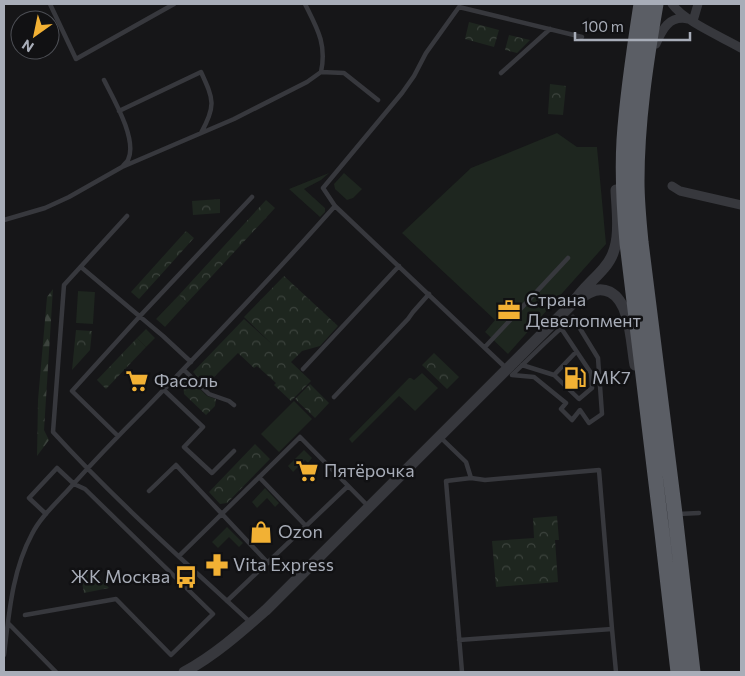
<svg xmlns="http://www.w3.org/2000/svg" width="745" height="676" font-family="Commissioner,sans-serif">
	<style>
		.green { fill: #1e261f }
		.forest { fill: url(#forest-firs) }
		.park { fill: url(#park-crowns) }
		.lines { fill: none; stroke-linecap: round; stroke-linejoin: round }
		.service { stroke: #37383d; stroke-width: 4.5 }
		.minor { stroke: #37383d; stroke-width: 9 }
		.tertiary { stroke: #37383d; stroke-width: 11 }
		.trunk { stroke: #5b5e65; stroke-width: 15 }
		.labels { text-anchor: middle; stroke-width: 5; stroke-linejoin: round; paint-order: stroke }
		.poi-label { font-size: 18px; fill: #a8adb8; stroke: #111113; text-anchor: start }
	</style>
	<defs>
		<pattern id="forest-firs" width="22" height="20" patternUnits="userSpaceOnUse" patternTransform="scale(1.25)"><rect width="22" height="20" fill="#1e261f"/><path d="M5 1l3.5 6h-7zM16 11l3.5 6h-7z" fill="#3c433d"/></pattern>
		<pattern id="park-crowns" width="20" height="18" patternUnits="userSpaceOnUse" patternTransform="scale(1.25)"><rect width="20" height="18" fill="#1e261f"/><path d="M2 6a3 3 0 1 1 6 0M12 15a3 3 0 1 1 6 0" fill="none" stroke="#3c433d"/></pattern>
	</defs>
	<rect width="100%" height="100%" fill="#161618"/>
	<!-- green -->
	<path class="green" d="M557,133L577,147H597L606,244L508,354L485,332L495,320L402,233L471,168Z
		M329,173L321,180L304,189L325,208V212L320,217L289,189Z
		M344,173L362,189L353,198L347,200L335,189L334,184Z
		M78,291L95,292L93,324L76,323Z
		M179,295L187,303L165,327L156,319Z
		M146,329L155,338L146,347L137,338Z
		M422,373L438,388L415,411L399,396L352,443L349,439L409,378H411L414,380Z
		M294,401L312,419L279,452L261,434Z
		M304,450L312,458L308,463L305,460L293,472L288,466Z
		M265,488L279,503L275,507L267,498L257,508L252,502Z
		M227,527L243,543L239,547L229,537L218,548L212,542Z"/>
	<!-- forest -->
	<path class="forest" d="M53,289L44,430L49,440L37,456L38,400L47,297Z"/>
	<!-- park -->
	<path class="park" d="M469,22L499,30L494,47L465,39Z
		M509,35L530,40L517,53L505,50Z
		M550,84L566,86L563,115L548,114Z
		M220,199V213L193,215L192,201Z
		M266,200L275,208L187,303L179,295Z
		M186,231L194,238L139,299L131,292Z
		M284,276L338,326L320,346L302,351L291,362L311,381L291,401L274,385L276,383L257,366L254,368L238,353L206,385L193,372L244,319L273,345L244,317Z
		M76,330L92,331L90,350L72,370Z
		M137,338L146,347L106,389L97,380Z
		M434,353L459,377L447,389L422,365Z
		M188,377L207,396L216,399L215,406L206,415L184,394L183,383Z
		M310,384L329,403L315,418L295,399Z
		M255,444L270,459L227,503L220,504L209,492Z
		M557,516L559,540H555L558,582L496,587L492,541L534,538L533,518Z
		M92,569L109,588L84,593L80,572Z"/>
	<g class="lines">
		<!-- service -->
		<path class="service" d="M50,4L76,59L174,4
			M321,72L344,73L378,100
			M501,73L550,29
			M104,80C113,98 138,140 128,160C127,162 124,164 123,166
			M119,111L201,72C214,100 216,106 201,133
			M127,216L64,285L53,432C115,500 183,560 250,622
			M4,220L45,208L69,197L122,167L234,119L307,82L321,72C327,44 317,28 305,4
			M81,267L163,336L191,362
			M573,317L598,358L602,414L589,423L580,410L572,420L561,409L566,403L534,377L512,375L545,343Z
			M485,347L568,258
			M522,365L554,375L576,352
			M506,368L335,206L323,188L402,93L414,76L426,53L459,7L582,37
			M303,369L399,266
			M184,370L209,394L229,401L234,405
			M554,375L579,399L592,388L591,373L561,328L557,320
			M164,390L203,427L184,447L212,473L234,451
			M334,397L408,319L413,312L429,294
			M118,436L72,391L140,316L252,197
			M440,437L466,462L471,478L446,481L462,672
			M259,477L306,526
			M149,491L176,465L268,563
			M678,514L699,513
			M179,556L300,437L368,506
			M227,601L348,486
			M25,615L116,599L171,655L213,614L85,489L74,484L57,468L29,498L46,514
			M8,623L56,672
			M612,629L616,672
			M459,640L612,629L599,470L485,480L471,478
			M4,655C9,614 12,571 32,534C40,518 55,504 68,490C93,462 119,435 146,408C210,342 274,275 335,206"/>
		<!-- minor -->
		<path class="minor" d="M672,4C684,21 722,37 741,48
			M693,21L698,4
			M656,44C662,30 669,15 688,19
			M672,186L680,191L741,205"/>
		<!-- tertiary -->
		<path class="tertiary" d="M581,298C591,291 599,287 610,292C631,303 631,344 635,365
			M184,672C214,656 241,632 266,610L573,303C582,289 594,280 604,268C623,247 617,216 616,190"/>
		<!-- trunk -->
		<path class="trunk" d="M641,4C634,49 627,95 624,140C622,174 624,209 627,243L662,533L678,672
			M656,4C646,62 637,122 637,181C637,201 639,222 641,242L675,514L693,672"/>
	</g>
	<!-- icons -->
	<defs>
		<symbol id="office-bare" viewBox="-9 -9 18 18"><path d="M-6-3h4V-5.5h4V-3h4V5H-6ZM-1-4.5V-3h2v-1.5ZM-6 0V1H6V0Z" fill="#f2b134" stroke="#111113" stroke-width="2.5" paint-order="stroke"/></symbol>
		<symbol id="fuel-bare" viewBox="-9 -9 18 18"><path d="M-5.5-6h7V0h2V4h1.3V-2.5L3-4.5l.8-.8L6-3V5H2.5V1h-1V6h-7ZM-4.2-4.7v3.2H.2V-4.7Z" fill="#f2b134" stroke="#111113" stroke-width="2.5" paint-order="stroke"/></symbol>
		<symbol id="supermarket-bare" viewBox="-9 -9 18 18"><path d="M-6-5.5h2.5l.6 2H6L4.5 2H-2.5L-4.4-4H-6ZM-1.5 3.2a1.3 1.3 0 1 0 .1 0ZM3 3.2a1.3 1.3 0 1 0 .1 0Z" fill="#f2b134" stroke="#111113" stroke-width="2.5" paint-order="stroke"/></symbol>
		<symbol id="shop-bare" viewBox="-9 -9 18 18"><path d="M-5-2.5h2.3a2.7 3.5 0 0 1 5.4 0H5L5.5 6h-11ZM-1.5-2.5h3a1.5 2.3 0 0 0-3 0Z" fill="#f2b134" stroke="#111113" stroke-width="2.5" paint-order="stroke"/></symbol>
		<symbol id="pharmacy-bare" viewBox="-9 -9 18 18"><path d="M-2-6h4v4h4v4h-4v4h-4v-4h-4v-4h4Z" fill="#f2b134" stroke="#111113" stroke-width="2.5" paint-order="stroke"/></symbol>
		<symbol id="bus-bare" viewBox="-9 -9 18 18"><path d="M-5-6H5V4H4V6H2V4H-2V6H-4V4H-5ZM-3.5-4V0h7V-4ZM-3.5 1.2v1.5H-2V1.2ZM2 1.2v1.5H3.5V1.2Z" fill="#f2b134" stroke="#111113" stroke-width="2.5" paint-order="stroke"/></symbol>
	</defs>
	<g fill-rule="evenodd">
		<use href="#office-bare" x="493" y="294" width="32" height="32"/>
		<use href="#fuel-bare" x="559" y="362" width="32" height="32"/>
		<use href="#supermarket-bare" x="121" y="365" width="32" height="32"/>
		<use href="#supermarket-bare" x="291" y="455" width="32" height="32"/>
		<use href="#shop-bare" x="245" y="516" width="32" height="32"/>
		<use href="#pharmacy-bare" x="201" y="549" width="32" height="32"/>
		<use href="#bus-bare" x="170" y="561" width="32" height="32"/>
	</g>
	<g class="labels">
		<!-- poi labels -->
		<g class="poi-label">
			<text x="526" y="306">Страна<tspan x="526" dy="21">Девелопмент</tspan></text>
			<text x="592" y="384">МК7</text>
			<text x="154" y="387">Фасоль</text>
			<text x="324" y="477">Пятёрочка</text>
			<text x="278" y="538">Ozon</text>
			<text x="233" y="571">Vita Express</text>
			<text x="170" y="583" text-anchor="end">ЖК Москва</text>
		</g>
	</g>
	<!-- border -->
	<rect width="745" height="676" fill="none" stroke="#a8adb8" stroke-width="10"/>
	<!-- north arrow -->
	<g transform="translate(35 35) rotate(213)"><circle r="24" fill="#111113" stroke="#4d4f55"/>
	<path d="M0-4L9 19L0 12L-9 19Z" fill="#f2b134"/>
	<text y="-8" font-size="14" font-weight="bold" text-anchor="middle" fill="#a8adb8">N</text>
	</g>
	<!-- scale -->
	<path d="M575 32v8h115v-8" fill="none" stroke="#a8adb8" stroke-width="2.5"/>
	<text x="582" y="32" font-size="15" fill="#a8adb8" stroke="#111113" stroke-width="4" paint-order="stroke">100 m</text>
</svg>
